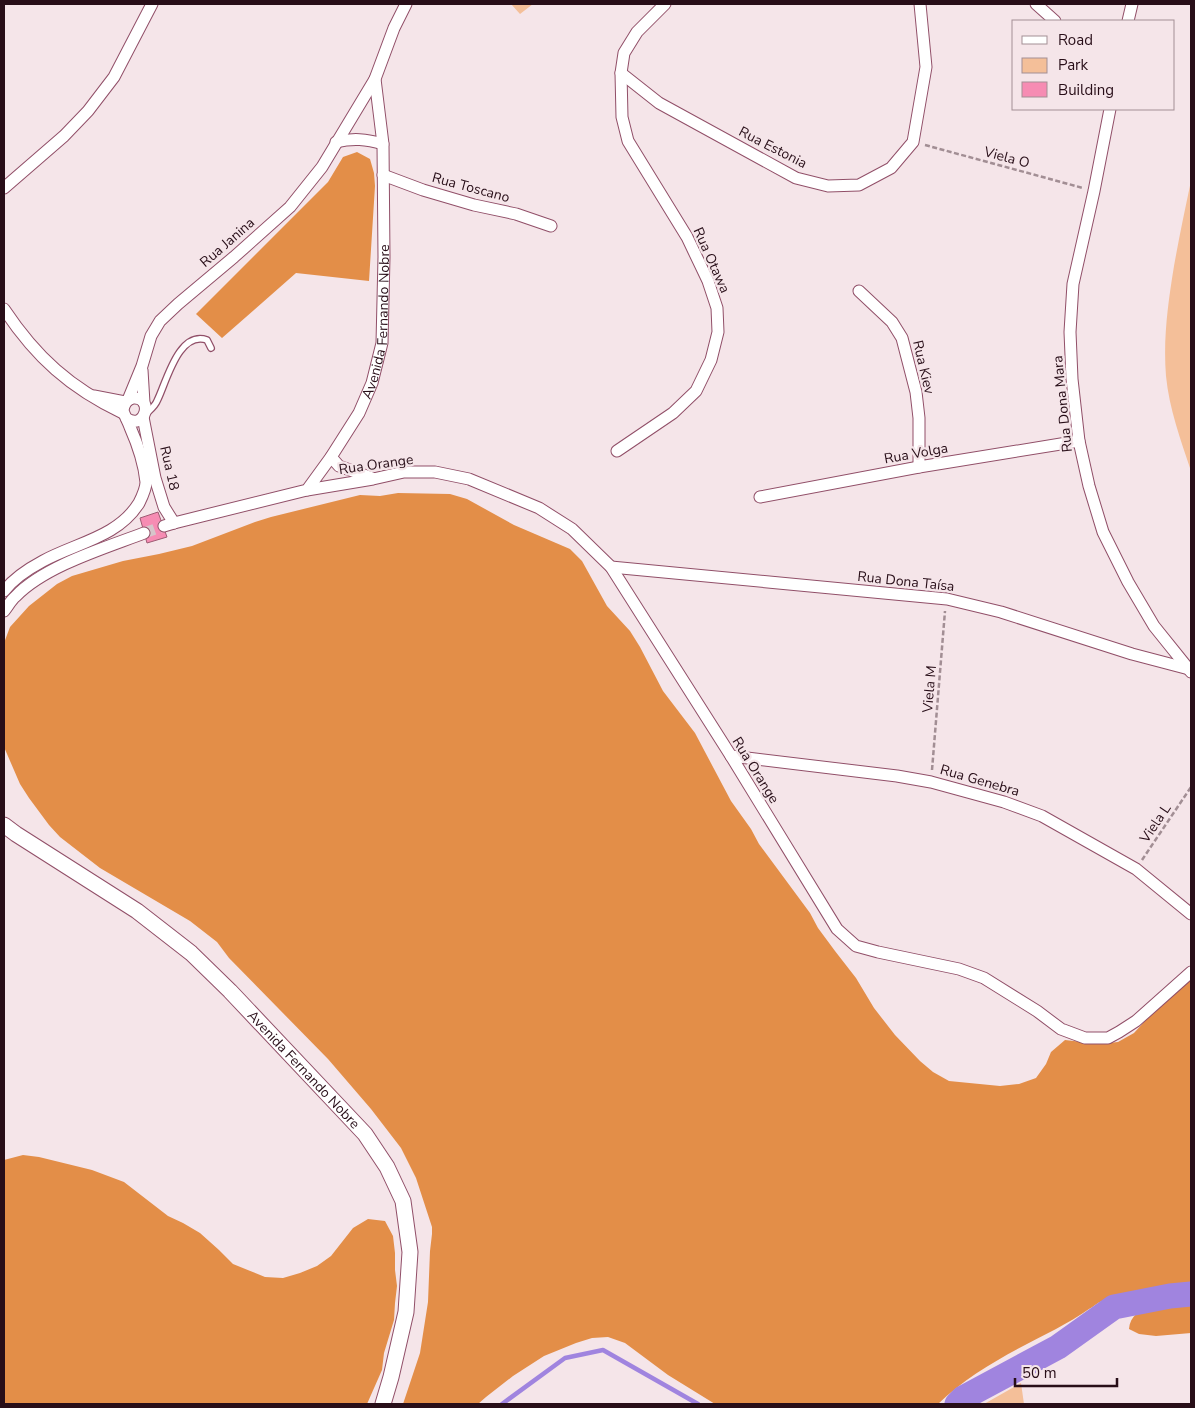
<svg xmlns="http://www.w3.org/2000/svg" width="1195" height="1408" font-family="'Nunito Sans',sans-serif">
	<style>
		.green { fill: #f4bf99 }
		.forest { fill: #e38e48 }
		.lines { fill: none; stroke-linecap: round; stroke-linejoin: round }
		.stream { stroke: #a084df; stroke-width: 4.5 }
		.river { stroke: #a084df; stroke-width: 25 }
		.building { fill: #f68cb3; stroke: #9e5b73 }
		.minor-tunnel { stroke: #d6c5ca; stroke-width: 11; stroke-dasharray: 11 5.5; stroke-linecap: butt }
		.service-casing { stroke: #914f68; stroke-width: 8 }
		.minor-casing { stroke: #914f68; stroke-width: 13 }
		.secondary-casing { stroke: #914f68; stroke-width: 17 }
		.path { stroke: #a28e94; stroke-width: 2.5; stroke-dasharray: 5 2.5; stroke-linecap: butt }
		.service { stroke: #fff; stroke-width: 5.5 }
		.minor { stroke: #fff; stroke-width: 11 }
		.secondary { stroke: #fff; stroke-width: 15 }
		.labels { text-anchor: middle; stroke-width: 4.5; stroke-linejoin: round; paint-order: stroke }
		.street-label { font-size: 14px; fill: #280e18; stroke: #f5e5e9 }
	</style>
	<rect width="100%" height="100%" fill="#f5e5e9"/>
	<!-- green -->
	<path class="green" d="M511,4H533L520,14Z
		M1191,181V471C1181,441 1169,408 1166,376C1163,339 1168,303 1174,266C1179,238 1185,209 1191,181Z
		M1021,1383L1024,1404H984Z"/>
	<!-- forest -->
	<path class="forest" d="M357,152L370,159L374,173L375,186L369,281L296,273L222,338L196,314L328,182L343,157Z
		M398,493L450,494L467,499L514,525L570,549L582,561L607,606L630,631L640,647L663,691L695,733L731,801L751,829L759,844L810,913L818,928L835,951L856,978L874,1008L895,1035L920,1061L933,1072L949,1081L1000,1086L1019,1084L1036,1078L1046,1064L1051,1052L1065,1040L1099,1044L1118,1042L1134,1033L1157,1008L1191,978V1284C1178,1287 1164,1290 1150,1292C1134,1294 1116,1294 1102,1301C1097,1303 1093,1307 1089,1309C1079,1316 1067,1323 1056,1329C1015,1350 972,1371 938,1404H715L668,1375L625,1343L608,1337L592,1338L576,1343L544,1356L513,1376L486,1397L478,1404H403L420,1353L428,1302L430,1251L432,1234V1227L416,1178L401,1148L371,1109L328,1059L229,958L217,942L190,921L100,868L60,837L49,825L29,798L20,784L4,747V643L10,627L29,606L57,584L72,576L123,561L159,554L192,546L255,522L271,517L360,495L380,496Z
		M23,1155L39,1157L92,1170L124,1182L168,1216L183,1223L200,1233L219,1250L233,1264L265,1277L283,1278L300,1273L317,1266L331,1256L353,1228L368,1219L385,1221L393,1236L395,1253V1270L397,1286L395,1303L394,1320L384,1353L382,1370L367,1404H4V1160Z
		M1191,1299V1333L1156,1336L1139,1334L1129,1329C1131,1303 1171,1300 1191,1299Z"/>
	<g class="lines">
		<!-- stream -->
		<path class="stream" d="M502,1404L565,1358L603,1350L698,1404"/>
		<!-- river -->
		<path class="river" d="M957,1404L963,1398L1058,1347L1114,1307L1170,1296L1191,1294"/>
	</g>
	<!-- building -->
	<path class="building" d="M158,512L167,537L147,543L140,518Z"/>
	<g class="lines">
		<!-- minor-tunnel -->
		<path class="minor-tunnel" d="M144,533L164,526"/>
		<defs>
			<path id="service" d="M147,413C150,410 155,406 157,401C166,384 178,330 207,340L211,348"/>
			<g id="minor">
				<path d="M1036,4L1055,21"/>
				<path d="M1128,21L1132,4"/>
				<path d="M621,73L659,103L796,178L828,186L859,185L891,168L913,142L926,67L920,4"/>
				<path d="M1110,109L1094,191L1073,284L1070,332L1072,379L1079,441L1089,486L1103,532L1128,582L1154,626L1191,672"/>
				<path d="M336,142C353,138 366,139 383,144"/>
				<path d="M383,175L423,190L474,205L516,214L551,226"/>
				<path d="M4,188L64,136L88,111L114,77L152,4"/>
				<path d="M859,291L892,322L902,338L916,392L919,418V467"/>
				<path d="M4,309C36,357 70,388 123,413"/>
				<path d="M142,370L144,403"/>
				<path d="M94,396L125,402"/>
				<path d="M128,400L142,366L151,336L160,321L178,304L234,257L290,207L322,167L375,79"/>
				<path d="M143,417L155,478L164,507L174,523"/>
				<path d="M617,451L673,413L696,391L711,360L718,332L717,308L708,281L687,237L628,141L622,117L621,73L624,53L637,32L665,4"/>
				<path d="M331,457L339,466L372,478"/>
				<path d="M307,490L373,479L404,472H435L469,479L539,508L572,529L611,567L731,756L837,929L856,946L878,952L959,969L984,978L1037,1011L1061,1029L1085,1038H1108L1119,1032L1136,1021L1191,972"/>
				<path d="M760,497L919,467L1079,441"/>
				<path id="s1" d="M164,526L174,523L307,490L331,457L359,413L372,383L382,343L384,257L383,144L375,79L394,28L406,4"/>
				<path d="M611,567L947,599L1001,612L1132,654L1189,669"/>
				<path d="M4,591C14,578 28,569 43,561C76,543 118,537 139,503C142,497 146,488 146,482C144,462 138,445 130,427C128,421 124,415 123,410C124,404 127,399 133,398C154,396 146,432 126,418"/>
				<path d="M4,611C8,606 11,600 16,596C45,566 105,548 144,533"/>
				<path d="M731,756L897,776L931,782L1004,802L1042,816L1136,869L1191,914"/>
			</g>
			<g id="secondary">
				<path id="s2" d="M4,825L16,834L137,911L191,953L230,991L365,1134L387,1167L403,1201L410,1252L406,1312L391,1377L383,1404"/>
			</g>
		</defs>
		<!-- service casing -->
		<use href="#service" class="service-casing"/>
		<!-- minor casing -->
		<use href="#minor" class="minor-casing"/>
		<!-- secondary casing -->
		<use href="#secondary" class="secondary-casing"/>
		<!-- path -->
		<path class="path" d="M925,145L1083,188
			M932,770L945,611
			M1142,860L1191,787"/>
		<!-- service -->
		<use href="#service" class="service"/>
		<!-- minor -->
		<use href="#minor" class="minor"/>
		<!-- secondary -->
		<use href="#secondary" class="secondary"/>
	</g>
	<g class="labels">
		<!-- street labels -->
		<g class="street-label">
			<text transform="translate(773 147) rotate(27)" y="5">Rua Estonia</text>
			<text transform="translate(1007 157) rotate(15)" y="5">Viela O</text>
			<text transform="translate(471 187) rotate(15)" y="5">Rua Toscano</text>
			<text transform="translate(227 242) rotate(-41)" y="5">Rua Janina</text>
			<text transform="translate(712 260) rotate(66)" y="5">Rua Otawa</text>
			<text dy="5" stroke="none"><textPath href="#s1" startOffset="335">Avenida Fernando Nobre</textPath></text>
			<text transform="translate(924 367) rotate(77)" y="5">Rua Kiev</text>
			<text transform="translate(1062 404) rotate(-96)" y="5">Rua Dona Mara</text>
			<text transform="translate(916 453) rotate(-10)" y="5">Rua Volga</text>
			<text transform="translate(376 464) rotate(-8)" y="5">Rua Orange</text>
			<text transform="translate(170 468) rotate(77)" y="5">Rua 18</text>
			<text transform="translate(906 581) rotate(6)" y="5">Rua Dona Taísa</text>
			<text transform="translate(929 689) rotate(-85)" y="5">Viela M</text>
			<text transform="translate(756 770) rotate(58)" y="5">Rua Orange</text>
			<text transform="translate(980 780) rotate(16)" y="5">Rua Genebra</text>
			<text transform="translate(1155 823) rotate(-56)" y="5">Viela L</text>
			<text dy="5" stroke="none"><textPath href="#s2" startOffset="389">Avenida Fernando Nobre</textPath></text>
		</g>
	</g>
	<!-- border -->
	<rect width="1195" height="1408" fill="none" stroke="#280e18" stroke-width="10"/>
	<!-- legend -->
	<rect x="1012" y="20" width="162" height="90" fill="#f5e5e9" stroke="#a38f95"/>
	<rect x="1022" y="36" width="25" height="8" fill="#ffffff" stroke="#a38f95"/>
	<text x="1058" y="45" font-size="15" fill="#280e18">Road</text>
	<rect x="1022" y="58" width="25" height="15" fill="#f4bf99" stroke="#a38f95"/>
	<text x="1058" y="70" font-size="15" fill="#280e18">Park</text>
	<rect x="1022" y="82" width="25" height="15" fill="#f68cb3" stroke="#a38f95"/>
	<text x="1058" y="95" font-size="15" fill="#280e18">Building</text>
	<!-- scale -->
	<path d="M1015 1378v8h102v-8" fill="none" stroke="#280e18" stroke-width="2.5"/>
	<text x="1022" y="1378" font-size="15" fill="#280e18" stroke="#f5e5e9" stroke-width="4" paint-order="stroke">50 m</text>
</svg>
